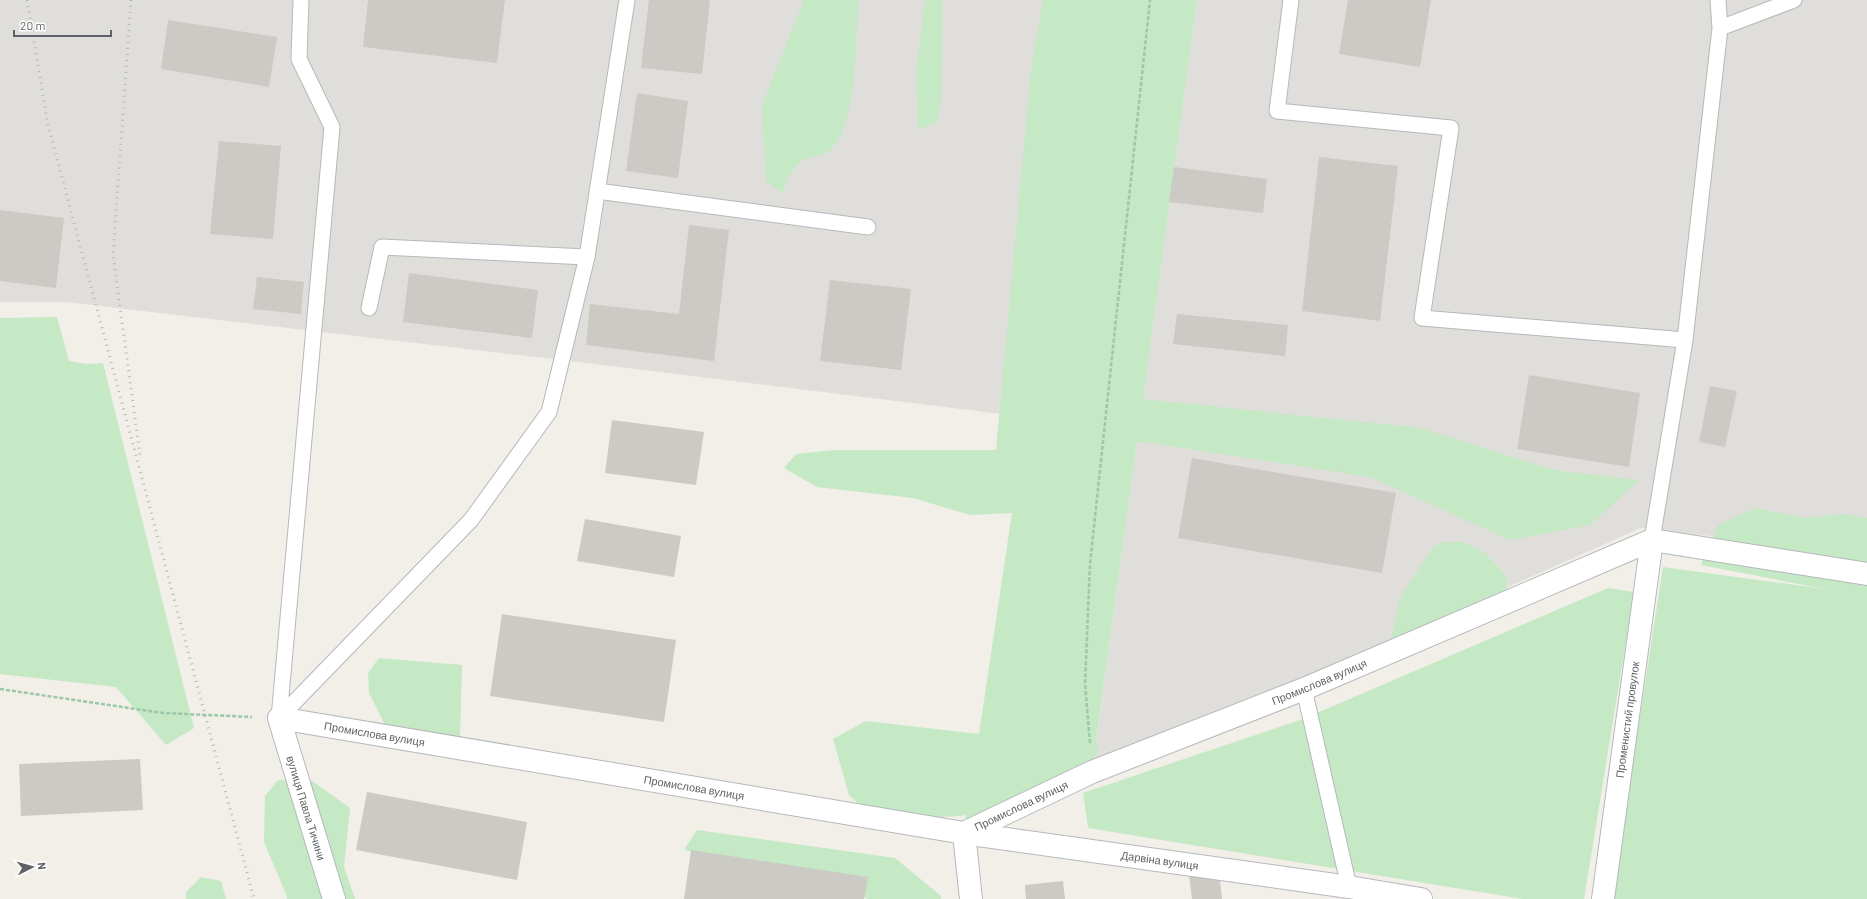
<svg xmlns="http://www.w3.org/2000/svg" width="1867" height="899" font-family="Barlow,sans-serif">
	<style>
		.industrial { fill: #e0deda }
		.green { fill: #c5e8c5 }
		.building { fill: #cccac5 }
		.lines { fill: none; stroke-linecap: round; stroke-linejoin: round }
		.lane-casing { stroke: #b5b8bc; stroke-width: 17 }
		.street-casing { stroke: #b5b8bc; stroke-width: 24 }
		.path { stroke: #9cc7a9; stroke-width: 2.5; stroke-dasharray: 4 2; stroke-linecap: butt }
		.lane { stroke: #fff; stroke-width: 15 }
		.street { stroke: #fff; stroke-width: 22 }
		.rail { stroke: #b6b7b8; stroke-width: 3; stroke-dasharray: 1 5; stroke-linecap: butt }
		.labels { text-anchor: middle; stroke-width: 3.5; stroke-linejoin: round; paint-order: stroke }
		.street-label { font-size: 11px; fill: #5f6368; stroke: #fff }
	</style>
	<rect width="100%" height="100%" fill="#f1efe8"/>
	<!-- industrial -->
	<path class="industrial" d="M0,0H1056L1026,417L562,360L66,302H0Z
		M1197,0H1867V554L1641,528L1092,772Z"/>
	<!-- green -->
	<path class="green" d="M804,0H858C856,36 858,131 827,153C823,156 815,156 809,157C793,163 788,178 783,193L766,181L762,105Z
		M925,0H943L941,101L937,122L918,130L916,73Z
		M1043,0H1197L1143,399L1420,428L1554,470L1639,480L1590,525L1510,540L1370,477L1137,441L1096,741L1098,752L1094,757L1092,772L964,833L966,814L961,816L921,818L864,809L849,795L833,739L866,721L979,734L1012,513L970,515L913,498L817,487L784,468L796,454L834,450H996L1031,69Z
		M57,317L69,361L87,364L103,363L194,728L166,745L116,687L0,674V318Z
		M1755,508L1806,518L1843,514L1867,518V899H1612L1663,567L1825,589L1701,565L1718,525Z
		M1443,542H1463L1484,552L1507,576V589L1391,640L1400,598L1433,547Z
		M1608,588L1634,592L1584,899H1523L1088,828L1083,793L1303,719Z
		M379,658L462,665L460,738L679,774L685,789L386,727L369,693L368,673Z
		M278,780L312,781L350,808L344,867L355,899H287L286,894L264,842L265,796Z
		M697,830L895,858L941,896V899H867L841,880L684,850Z
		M201,877L221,881L226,899H186V892Z"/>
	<!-- building -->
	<path class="building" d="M368,0H505L497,63L363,47Z
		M649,0H710L702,74L641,68Z
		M1348,0H1431L1420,67L1339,54Z
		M168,20L277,37L269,87L161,69Z
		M637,93L688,101L678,178L626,171Z
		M219,141L281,146L273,239L210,234Z
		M1319,157L1398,166L1380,321L1302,311Z
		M1174,167L1267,179L1263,213L1169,202Z
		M0,210L64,218L56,288L0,281Z
		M689,225L729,230L714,361L586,345L590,304L679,314Z
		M409,273L538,290L532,338L403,322Z
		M257,277L304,282L301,314L253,309Z
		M830,280L911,289L901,370L820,361Z
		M1177,314L1288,325L1285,356L1173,344Z
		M1529,375L1640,393L1629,467L1517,449Z
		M1710,386L1737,391L1725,447L1699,442Z
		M612,420L704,432L696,485L605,473Z
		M1192,458L1396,493L1382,573L1178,538Z
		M585,519L681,536L674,577L577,561Z
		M502,614L676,640L664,722L490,696Z
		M140,759L143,810L21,816L19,764Z
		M367,792L527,822L517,880L356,850Z
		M691,850L868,877L864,899H684Z
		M1219,872L1222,899H1192L1189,875Z
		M1063,881L1065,899H1026L1025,885Z"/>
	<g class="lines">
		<defs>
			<path id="lane" d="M1291,0L1277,111L1451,128L1422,318L1685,340
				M1718,0L1720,28
				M597,191L868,227
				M369,308L382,247L587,257
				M1652,540L1685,340L1720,28L1794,0
				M1304,689L1349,887
				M279,718L471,520L549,412L587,257L627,0
				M279,718L332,127L299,59L301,0"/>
			<g id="street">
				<path d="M1652,540L1867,574"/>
				<path id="s1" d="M334,899L279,718L964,833L1092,772L1304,689L1652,540"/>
				<path id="s2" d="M971,899L964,833L1349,887L1421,899"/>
				<path id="s3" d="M1603,899L1652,540"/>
			</g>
		</defs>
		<!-- lane casing -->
		<use href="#lane" class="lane-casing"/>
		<!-- street casing -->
		<use href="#street" class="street-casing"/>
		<!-- path -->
		<path class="path" d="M0,689L163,713L252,717
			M1090,743L1085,683L1090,564L1150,0"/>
		<!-- lane -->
		<use href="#lane" class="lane"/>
		<!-- street -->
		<use href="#street" class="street"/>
		<!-- rail -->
		<path class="rail" d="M27,0L48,125L254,899
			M131,0L113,255L140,455"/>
	</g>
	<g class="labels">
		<!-- street labels -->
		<g class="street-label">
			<text dy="4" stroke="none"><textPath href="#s1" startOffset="1270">Промислова вулиця</textPath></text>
			<text dy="4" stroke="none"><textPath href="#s3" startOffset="181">Променистий провулок</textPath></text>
			<text dy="4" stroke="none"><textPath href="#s1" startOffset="286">Промислова вулиця</textPath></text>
			<text dy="4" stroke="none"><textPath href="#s1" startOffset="610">Промислова вулиця</textPath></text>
			<text dy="4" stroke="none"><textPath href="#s1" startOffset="947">Промислова вулиця</textPath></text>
			<text transform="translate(306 808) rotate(73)" y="4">вулиця Павла Тичини</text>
			<text dy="4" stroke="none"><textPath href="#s2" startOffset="264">Дарвіна вулиця</textPath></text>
		</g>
	</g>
	<!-- north arrow -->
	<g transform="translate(32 867) rotate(84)" stroke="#ffffff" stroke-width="3" paint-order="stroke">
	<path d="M0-3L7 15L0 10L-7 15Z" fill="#5f6368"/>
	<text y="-6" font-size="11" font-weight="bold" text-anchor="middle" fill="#5f6368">N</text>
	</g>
	<!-- scale -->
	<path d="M14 30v6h97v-6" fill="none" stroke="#5f6368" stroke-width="2"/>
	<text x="20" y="30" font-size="12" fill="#5f6368" stroke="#ffffff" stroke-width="3" paint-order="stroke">20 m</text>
</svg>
